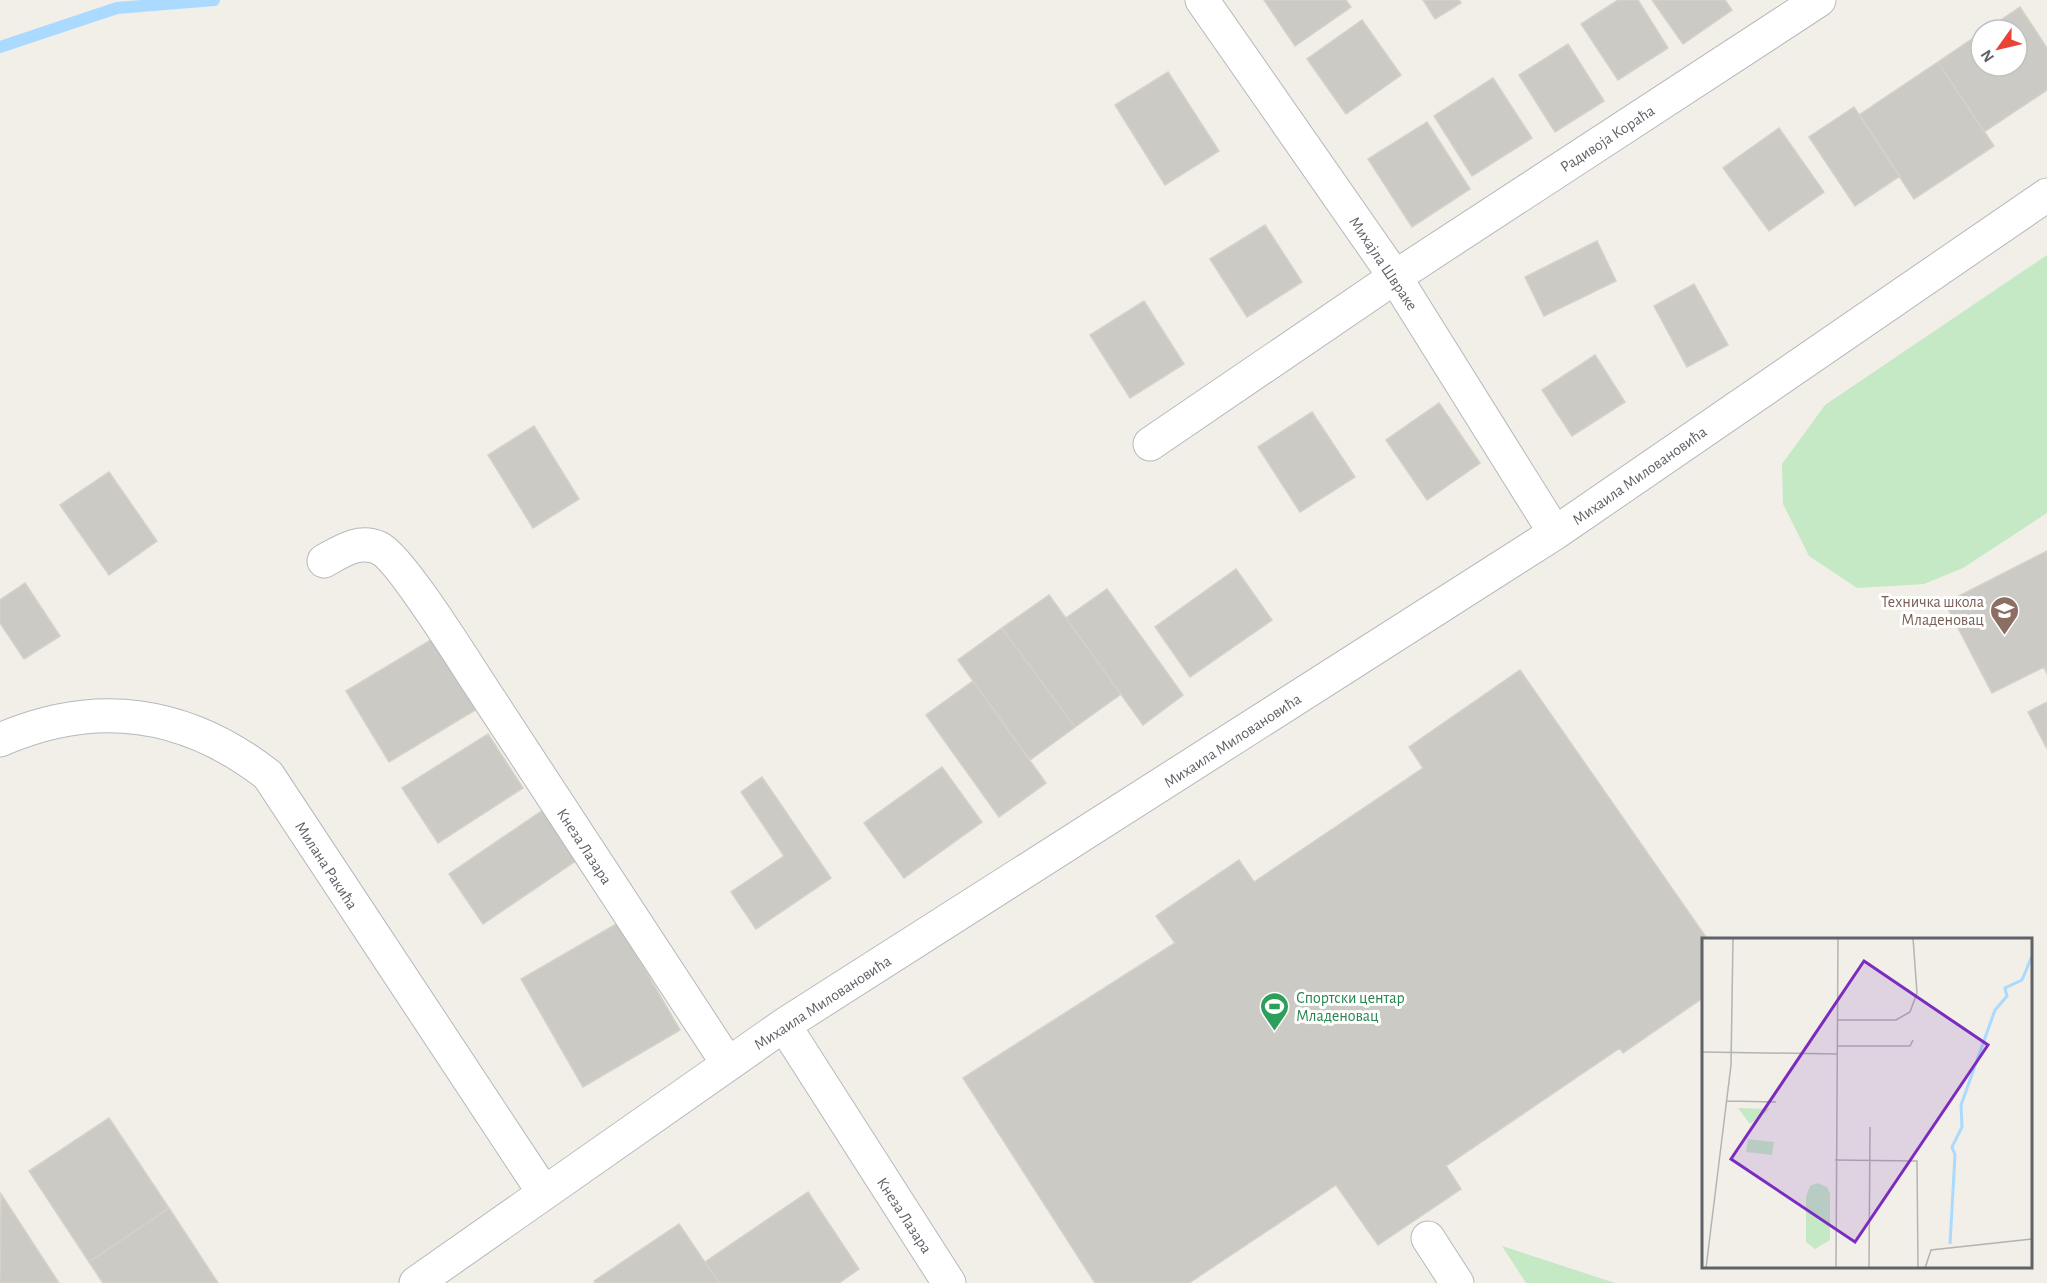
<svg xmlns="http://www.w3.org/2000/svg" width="2047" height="1283" font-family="'Alegreya Sans',sans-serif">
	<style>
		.green { fill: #c5e8c5 }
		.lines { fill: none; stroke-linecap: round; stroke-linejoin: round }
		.stream { stroke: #aadaff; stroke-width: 12 }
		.building { fill: #cccac5; stroke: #d6d1c6; stroke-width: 1.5 }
		.minor-casing { stroke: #b5b8bc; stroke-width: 35 }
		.minor { stroke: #fff; stroke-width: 33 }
		.labels { text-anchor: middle; stroke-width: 6; stroke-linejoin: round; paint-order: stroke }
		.street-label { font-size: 16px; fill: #5f6368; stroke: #fff }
		.education-label { font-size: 16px; fill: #785e54; stroke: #fff; text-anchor: end }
		.leisure-label { font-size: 16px; fill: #27864d; stroke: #fff; text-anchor: start }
		.inset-river { fill: none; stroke: #aadaff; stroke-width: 3 }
		.inset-road { fill: none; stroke: #b3b3b1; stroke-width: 1.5 }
		.view { fill: #7b2cbf; fill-opacity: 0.15; stroke: #7b2cbf; stroke-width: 3 }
		.inset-edge { fill: none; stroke: #5f6368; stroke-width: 3 }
	</style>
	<rect width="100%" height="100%" fill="#f1efe8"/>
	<!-- green -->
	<path class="green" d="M2047,255V513L1963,568L1924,584L1857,588L1809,556L1783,504L1782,464L1825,405Z
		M1502,1246L1615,1283H1526Z"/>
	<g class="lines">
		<!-- stream -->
		<path class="stream" d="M0,47L117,8L214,0"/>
	</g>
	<!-- building -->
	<path class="building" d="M1264,0H1346L1351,7L1295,46Z
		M1423,0H1459L1461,3L1435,19Z
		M1618,0H1638L1668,48L1618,80L1581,24Z
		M1652,0H1725L1732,10L1683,44Z
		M2020,7L2047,48V90L1984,132L1938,62L1981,33V66H2017V30H1986Z
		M1362,20L1401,75L1346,114L1307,59Z
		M1568,44L1604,101L1555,132L1519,75Z
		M1938,62L1994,146L1914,199L1859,115Z
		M1168,72L1219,151L1165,185L1115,105Z
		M1493,78L1532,138L1472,176L1434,116Z
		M1854,107L1900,176L1855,206L1809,137Z
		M1427,122L1470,189L1412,227L1368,159Z
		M1779,128L1824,192L1769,231L1723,168Z
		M1265,225L1302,282L1247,317L1210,259Z
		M1597,241L1616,281L1544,316L1525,277Z
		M1694,284L1728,345L1687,367L1654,306Z
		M1144,301L1184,364L1130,398L1090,335Z
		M1595,355L1625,402L1572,436L1542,390Z
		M1439,403L1480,463L1427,500L1386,440Z
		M1312,412L1355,477L1300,512L1258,447Z
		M534,426L579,499L533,528L488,455Z
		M109,472L157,541L109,575L60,505Z
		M2047,551V674L2044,667L1992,693L1945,603Z
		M1236,569L1272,620L1190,677L1155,627Z
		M25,583L60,636L24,659L0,623V600Z
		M1107,589L1183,695L1143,725L1066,618Z
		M1049,595L1121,694L1075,727L1002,628Z
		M1002,628L1075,727L1030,760L958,660Z
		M434,638L477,709L389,762L346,691Z
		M1520,670L1708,940H1704V997L1623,1053L1620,1048L1446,1166L1461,1189L1378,1245L1336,1185L1189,1283H1095L963,1078L1175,943L1156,916L1239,860L1254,882L1423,768L1409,747Z
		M973,681L1046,783L999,817L926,715Z
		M2047,702V749L2028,712Z
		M488,734L523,788L438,843L402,788Z
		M942,767L982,822L904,878L864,823Z
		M762,777L831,878L756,929L731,892L784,856L741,792Z
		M543,810L577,860L483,924L449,874Z
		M618,923L680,1030L583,1087L521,979Z
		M109,1118L169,1208L89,1262L29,1171Z
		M808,1192L859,1269L839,1283H719L705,1262Z
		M1,1194L59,1283H0Z
		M169,1208L218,1283H103L89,1262Z
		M679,1224L719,1283H596L594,1281Z"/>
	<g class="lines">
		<defs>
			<path id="minor" d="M1202,0L1395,277L1555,533
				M1150,444L1395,277L1819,0
				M324,561C342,551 359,539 379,548C399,557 461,656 476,679C560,808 644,936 728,1064
				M0,740C96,698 186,711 268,775L544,1193
				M784,1025L949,1283
				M1428,1238L1457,1283
				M416,1283L784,1025L1555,533L2047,195"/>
		</defs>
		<!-- minor casing -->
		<use href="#minor" class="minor-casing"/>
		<!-- minor -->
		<use href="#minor" class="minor"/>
	</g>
	<!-- icons -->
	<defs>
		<symbol id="school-pin" viewBox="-11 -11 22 30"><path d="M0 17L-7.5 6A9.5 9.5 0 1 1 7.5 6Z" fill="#8d6e63" stroke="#fff"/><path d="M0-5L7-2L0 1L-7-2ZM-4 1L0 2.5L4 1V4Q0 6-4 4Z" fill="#fff"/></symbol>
		<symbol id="stadium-pin" viewBox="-11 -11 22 30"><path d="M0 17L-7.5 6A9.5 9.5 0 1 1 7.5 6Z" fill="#2e9e5b" stroke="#fff"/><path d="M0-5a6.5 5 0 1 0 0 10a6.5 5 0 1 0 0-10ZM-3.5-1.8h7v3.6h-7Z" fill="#fff"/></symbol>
	</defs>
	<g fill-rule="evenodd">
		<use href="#school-pin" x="1988" y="594" width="33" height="45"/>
		<use href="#stadium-pin" x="1258" y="990" width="33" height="45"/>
	</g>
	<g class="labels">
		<!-- street labels -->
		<g class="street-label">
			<text transform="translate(1607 138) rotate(-33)" y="6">Радивоја Кораћа</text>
			<text transform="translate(1384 263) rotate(56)" y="6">Михајла Швраке</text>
			<text transform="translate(1639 475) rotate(-35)" y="6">Михаила Миловановића</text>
			<text transform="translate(1232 740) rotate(-33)" y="6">Михаила Миловановића</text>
			<text transform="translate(585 846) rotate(57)" y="6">Кнеза Лазара</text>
			<text transform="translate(327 865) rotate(57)" y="6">Милана Ракића</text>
			<text transform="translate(822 1002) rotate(-33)" y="6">Михаила Миловановића</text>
			<text transform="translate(905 1215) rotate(57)" y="6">Кнеза Лазара</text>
		</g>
		<!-- education labels -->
		<g class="education-label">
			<text x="1984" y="607">Техничка школа<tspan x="1984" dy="18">Младеновац</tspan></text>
		</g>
		<!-- leisure labels -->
		<g class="leisure-label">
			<text x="1296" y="1003">Спортски центар<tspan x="1296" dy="18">Младеновац</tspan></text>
		</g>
	</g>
	<!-- overview -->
	<g transform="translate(1702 938)">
		<rect width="330" height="330" fill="#f1efe8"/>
		<path d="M36,170L68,171L48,186ZM46,201L72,204L70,217L44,214ZM115,245L125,249L128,256V302L113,311L104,304V259L108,248Z" fill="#c5e8c5"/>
		<path class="inset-river" d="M248,306L253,217L250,209L260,189L259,167L293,72L305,58L303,50L320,42L330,18"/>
		<path class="inset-road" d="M136,82H194L208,74L215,55L211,0M136,108H208L211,102M0,114L136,116M25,163L74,164M133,222L215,223L216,330M4,330L29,127L31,0M134,330L136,0M167,330L168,189M223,330L229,312L330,301"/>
		<path class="view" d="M162,23L286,107L153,304L29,221Z"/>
		<rect width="330" height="330" class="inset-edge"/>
	</g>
	<!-- north arrow -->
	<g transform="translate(1999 48) rotate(236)"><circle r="28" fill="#ffffff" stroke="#bfc1c3" stroke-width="1.5"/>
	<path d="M0-4.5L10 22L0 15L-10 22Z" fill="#ea4335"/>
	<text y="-9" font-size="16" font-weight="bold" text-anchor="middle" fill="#5f6368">N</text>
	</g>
</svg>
